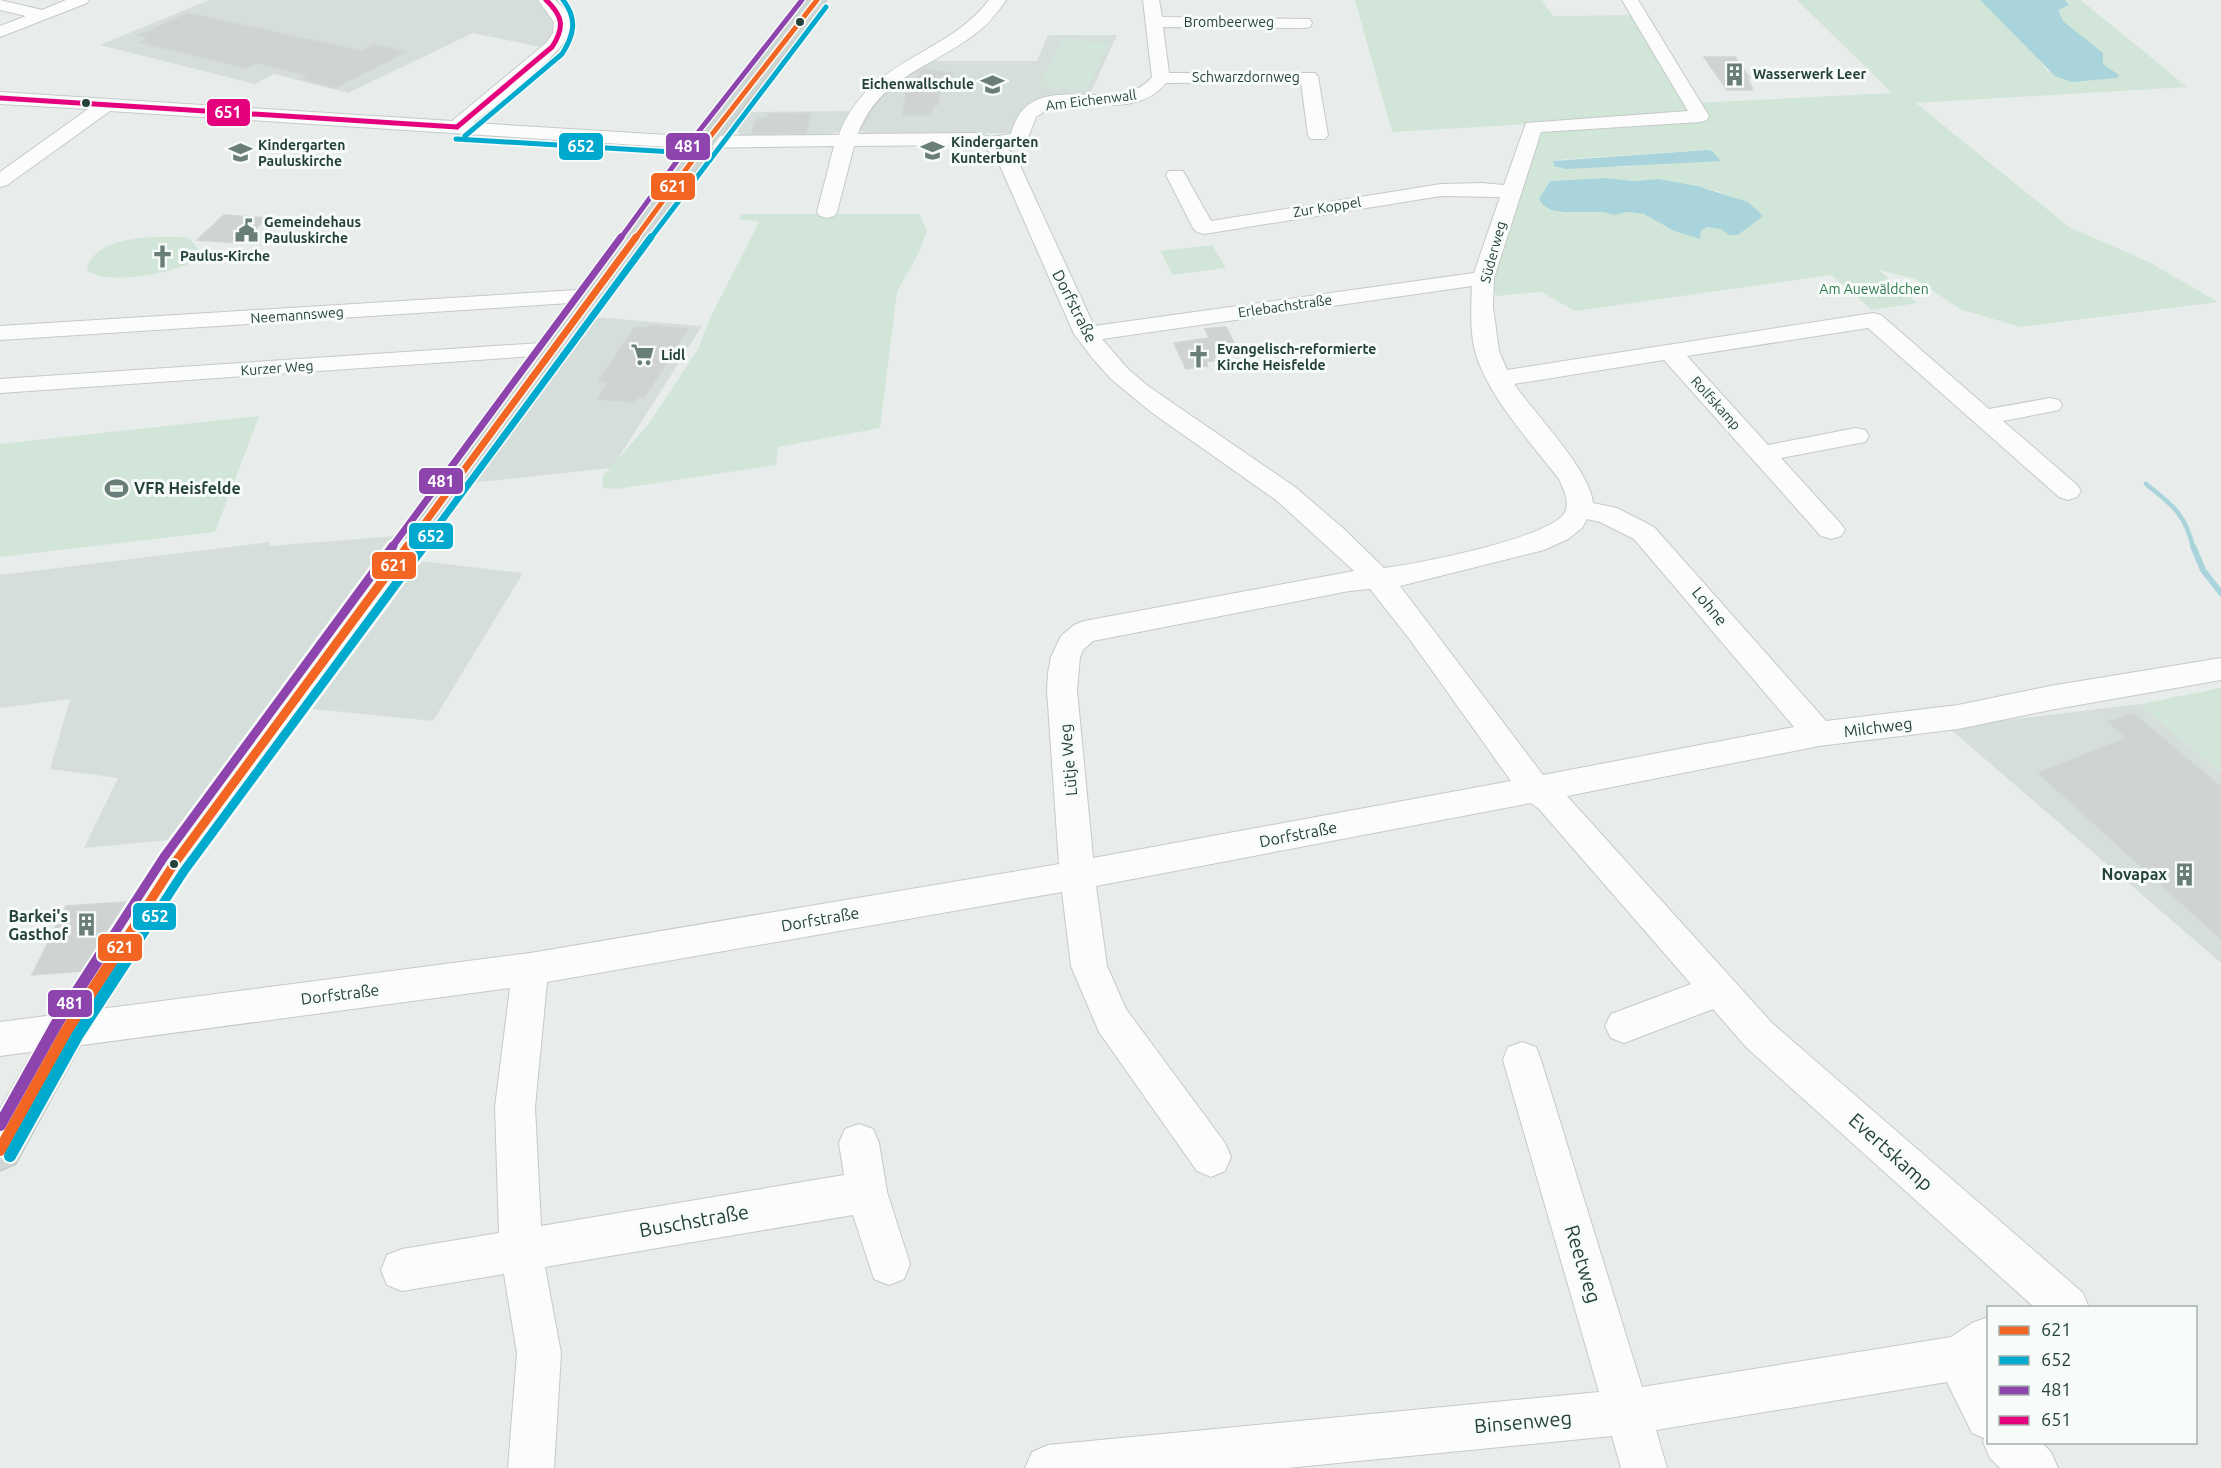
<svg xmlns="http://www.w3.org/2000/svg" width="2221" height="1468" font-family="Ubuntu,sans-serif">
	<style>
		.built { fill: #d6dedb }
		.green { fill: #d1e6d8; fill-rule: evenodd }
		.water { fill: #a9d4db }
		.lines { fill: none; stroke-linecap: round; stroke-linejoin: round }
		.stream-far1 { stroke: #a9d4db; stroke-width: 4.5 }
		.stream { stroke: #a9d4db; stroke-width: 6 }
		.building { fill: #cfd4d2; stroke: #d1d6d4; stroke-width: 1.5 }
		.minor-casing { stroke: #c5cac8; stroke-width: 2 }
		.major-casing { stroke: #c3ccc9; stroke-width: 3 }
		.minor { fill: #fcfcfc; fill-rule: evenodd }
		.major { fill: #cfd7d5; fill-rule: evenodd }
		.bus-1-far3-casing { stroke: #f7fbf9; stroke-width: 8 }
		.bus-1-far2-casing { stroke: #f7fbf9; stroke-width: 10 }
		.bus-1-far1-casing { stroke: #f7fbf9; stroke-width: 14 }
		.bus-1-casing { stroke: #f7fbf9; stroke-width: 16 }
		.bus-2-far3-casing { stroke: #f7fbf9; stroke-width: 8 }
		.bus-2-far2-casing { stroke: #f7fbf9; stroke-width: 10 }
		.bus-2-far1-casing { stroke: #f7fbf9; stroke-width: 14 }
		.bus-2-casing { stroke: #f7fbf9; stroke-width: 16 }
		.bus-3-far3-casing { stroke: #f7fbf9; stroke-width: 8 }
		.bus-3-far2-casing { stroke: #f7fbf9; stroke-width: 10 }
		.bus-3-far1-casing { stroke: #f7fbf9; stroke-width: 14 }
		.bus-3-casing { stroke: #f7fbf9; stroke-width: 16 }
		.bus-4-casing { stroke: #f7fbf9; stroke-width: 8 }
		.bus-1-far3 { stroke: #f26522; stroke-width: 5 }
		.bus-1-far2 { stroke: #f26522; stroke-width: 7 }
		.bus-1-far1 { stroke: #f26522; stroke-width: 9 }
		.bus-1 { stroke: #f26522; stroke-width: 12 }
		.bus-2-far3 { stroke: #00a9ce; stroke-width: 5 }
		.bus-2-far2 { stroke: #00a9ce; stroke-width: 7 }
		.bus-2-far1 { stroke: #00a9ce; stroke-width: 9 }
		.bus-2 { stroke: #00a9ce; stroke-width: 12 }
		.bus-3-far3 { stroke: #8e44ad; stroke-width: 5 }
		.bus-3-far2 { stroke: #8e44ad; stroke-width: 7 }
		.bus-3-far1 { stroke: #8e44ad; stroke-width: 9 }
		.bus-3 { stroke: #8e44ad; stroke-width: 12 }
		.bus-4 { stroke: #e5007d; stroke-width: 5 }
		.bus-dot { fill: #24423a; stroke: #f7fbf9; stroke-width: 2 }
		.labels { text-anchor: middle; stroke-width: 6; stroke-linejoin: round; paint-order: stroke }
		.far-street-label { font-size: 14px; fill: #24423a; stroke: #f7fbf9 }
		.far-poi-label { font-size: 14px; font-weight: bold; fill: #24423a; stroke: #f7fbf9; text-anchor: start }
		.far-park-label { font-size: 14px; fill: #2d7a4b; stroke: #f7fbf9 }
		.street-label { font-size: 16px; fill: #24423a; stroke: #f7fbf9 }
		.poi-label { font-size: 16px; font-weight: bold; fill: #24423a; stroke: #f7fbf9; text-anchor: end }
		.near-street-label { font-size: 20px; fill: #24423a; stroke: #f7fbf9 }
		.line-badge { stroke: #f7fbf9; stroke-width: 2 }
		.badge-label { font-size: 16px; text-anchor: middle; font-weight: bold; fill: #fff }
	</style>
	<rect width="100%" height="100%" fill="#e8edeb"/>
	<!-- built -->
	<path class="built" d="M209,0H542L559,22L545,48L473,33L348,93L274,74L255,84L100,45Z
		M1048,35H1117L1089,96L1046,100L1028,106L1017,118L1011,133L871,136L856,128L869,103L923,61H1037Z
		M850,111L839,132L828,135H740L736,128L747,112Z
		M594,317L702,326L612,468L459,484Z
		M409,535L387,561H419L523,573L433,721L272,705L170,840L84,848L118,778L50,769L70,699L0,708V575L270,542L269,546Z
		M2140,704L2221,773V963L1948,727Z"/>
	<!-- green -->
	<path class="green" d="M1355,0H1542L1553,16L1637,15L1692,109L1683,115L1392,132Z
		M1797,0H1980L2036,56L2047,71L2080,81L2117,78L2119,75L2103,64V53C2090,43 2060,27 2058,9L2069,5L2065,0H2081L2187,87L1916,103L2069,227L2149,262L2218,302L2020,327L1960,309L1915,279L1879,270L1917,303L1872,310L1831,275L1575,311L1541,292L1496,296L1490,277L1541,129L1706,121L1695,103L1892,93ZM1707,150L1628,167L1553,161L1567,159ZM1606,178L1634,181L1659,179L1696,186L1720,192L1763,216C1745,229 1728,230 1707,227L1701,231L1700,239L1674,231L1644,214L1628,212L1614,215L1603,212H1564L1551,210L1543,205L1539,199L1550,181Z
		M1064,39L1109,43L1087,90L1040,86Z
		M742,214H919L927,231L919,252L897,292L880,428L778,447L776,465L617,489L603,488L602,477L648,425L698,349L710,318L759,222L739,219Z
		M183,237L189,238L200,251C198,255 196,259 192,262C172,274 104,286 87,270C93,235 155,236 183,237Z
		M1212,245L1226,268L1173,275L1160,251Z
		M259,416L215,532L0,557V444Z
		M2221,688V773L2140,704Z"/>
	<!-- water -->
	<path class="water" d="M1980,0H2065L2069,5L2058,10L2063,21L2103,53V64L2119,75L2117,78L2072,82L2055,76Z
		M1707,150L1712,151L1721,161L1566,169L1554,166L1553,161Z
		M1606,178L1634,181L1659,179L1697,186L1748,202L1763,216L1738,235H1729L1721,229L1707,227L1701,231L1700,239L1674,231L1644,214L1628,212L1614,215L1603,212H1564L1551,210L1543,205L1539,199L1550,181Z"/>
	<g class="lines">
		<!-- stream-far1 -->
		<path class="stream-far1" d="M2146,484C2172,505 2185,513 2193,547"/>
		<!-- stream -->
		<path class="stream" d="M2193,546L2203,570L2221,593"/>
	</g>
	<!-- building -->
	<path class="building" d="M188,13L361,51L375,44L406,52L334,88L302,79L309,76L257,63L246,68L139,42L149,38L139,35Z
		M1704,57H1735L1750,78H1747L1753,90H1727Z
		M924,69L954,73L941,88L938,105H933L931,115H903L906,92H910L911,83Z
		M811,113L806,133H752L757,118H767L768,114Z
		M224,215L267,218L241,243L197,240Z
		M649,325L688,329L644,398H637L634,402L598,399L608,383L598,382L635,327L647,328Z
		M1226,327L1238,351L1216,353L1219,360L1206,362L1208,366L1186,369L1174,343L1209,338L1205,329Z
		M2133,713L2221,787V939L2038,773L2126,738L2108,722Z
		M126,902L81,971L32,975L66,906Z"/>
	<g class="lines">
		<defs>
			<path id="minor" d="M0,0L42,10L66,0H89L87,3L0,37V26L26,16L0,10Z
				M538,0H555C563,7 573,17 571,28C567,52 495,105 473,123L684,136L839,135C868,58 944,58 989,0H1006C997,13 988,25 975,34C931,68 879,77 858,134L974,133L991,137L1011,134C1030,61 1116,121 1152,77L1143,0H1159L1162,17L1310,19L1312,23L1310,27L1304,28L1163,27L1169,73H1315L1318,77L1328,135L1325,139H1311L1308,135L1301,82L1166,83C1138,118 1086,99 1048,109L1036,117L1026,143L1006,147L1016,157L1094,326L1474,273L1500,197L1441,196L1204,234L1197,232L1193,228L1166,175L1169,171H1183L1211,221L1441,184L1482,183L1504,185L1526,123L1688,111L1622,0H1638L1709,116L1707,120L1700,122L1541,132L1494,278L1493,307L1499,351L1507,370L1873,313L1881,315L1989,409L2050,398L2059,400L2062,405L2059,410L2003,421L2077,485L2081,491L2077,497L2068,500L2059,497L1868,328L1687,356L1768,445L1856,428L1865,430L1869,436L1865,442L1781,458L1841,524L1845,530L1841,536L1831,539L1821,536L1664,360L1514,384C1534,413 1590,470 1593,503L1617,508L1654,527L1826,721L1958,705L2050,686L2221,658V680L2050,710L1958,729L1819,746L1567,796L1772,1023L2083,1293L2089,1308H2035L1746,1047L1713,1009L1624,1043L1611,1038L1605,1026L1611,1014L1691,984L1539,809L1531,803L1096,886L1107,966L1126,1009L1225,1143L1231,1157L1225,1171L1211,1177L1197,1171L1099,1032L1071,966L1062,892L547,982L535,1107L541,1226L844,1175L839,1143L845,1129L859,1124L873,1129L879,1143L887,1192L910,1264L904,1279L889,1285L874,1279L853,1215L545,1267L561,1353L554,1468H508L517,1353L504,1274L402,1291L387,1285L381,1270L387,1255L402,1249L499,1233L495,1107L510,988L0,1056V1022L530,953L1059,864L1047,690L1048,673L1051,657L1061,636L1074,625L1084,621L1354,571L1276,500L1151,412L1111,379L1094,360L1074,334L997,159L984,147L974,145L854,146L837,212L834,216L827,218L820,216L817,212L834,146L684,148L110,111L7,185L0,187V172L88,109L0,104V92L452,121L546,43L553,33L554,22ZM1472,286C1471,307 1470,331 1475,351C1487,395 1531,443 1559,479C1563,488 1569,500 1566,510C1558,537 1413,565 1384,568L1344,529L1295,487L1148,386L1128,369L1102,339ZM1587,519L1600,522L1634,539L1794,727L1543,775L1400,586L1544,550L1568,539L1582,528ZM1370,589L1411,641L1511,781L1093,858L1077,690L1080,657L1083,650L1093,641L1349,591Z
				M593,289L601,291L604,296L601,301L0,340V326Z
				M555,342L563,344L567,349L563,354L0,393V379Z
				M1522,1042L1536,1047L1541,1060L1642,1387L1951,1337L1972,1323L1988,1317V1442H2041L2051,1452L2058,1468H2000L1990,1458L1983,1442L1984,1438L1972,1433L1947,1382L1656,1430L1667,1468H1621L1612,1436L1287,1468H1025L1032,1452L1048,1445L1599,1392L1503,1060L1508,1047Z"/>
			<path id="major" d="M808,0H826L713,146L187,875L81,1043L15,1164L0,1170V1110L53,1017L161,853L699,138Z"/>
		</defs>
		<!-- minor casing -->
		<use href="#minor" class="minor-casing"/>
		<!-- major casing -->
		<use href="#major" class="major-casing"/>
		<!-- minor -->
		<use href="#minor" class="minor"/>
		<!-- major -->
		<use href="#major" class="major"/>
		<defs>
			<path id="bus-1-far3" d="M635,239L706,142L817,0"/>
			<path id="bus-1-far2" d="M407,547L636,237"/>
			<path id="bus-1-far1" d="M120,948L174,864L408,546"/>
			<path id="bus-1" d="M0,1150L67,1030L121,947"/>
			<path id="bus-2-far3" d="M465,136L562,54C574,35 578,19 563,0
				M456,139L706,154
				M650,239L826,7"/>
			<path id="bus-2-far2" d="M422,547L651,237"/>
			<path id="bus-2-far1" d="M134,948L184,871L424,546"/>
			<path id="bus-2" d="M10,1156L77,1036L135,947"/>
			<path id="bus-3-far3" d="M620,239L696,135L802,0"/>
			<path id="bus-3-far2" d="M392,547L621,237"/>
			<path id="bus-3-far1" d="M105,948L164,857L393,546"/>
			<path id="bus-3" d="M0,1125L57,1023L106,947"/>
			<path id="bus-4" d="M0,98L457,127
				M457,127L552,47C565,27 563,16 546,0"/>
		</defs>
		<!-- bus-1-far3 casing -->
		<use href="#bus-1-far3" class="bus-1-far3-casing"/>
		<!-- bus-1-far2 casing -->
		<use href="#bus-1-far2" class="bus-1-far2-casing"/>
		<!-- bus-1-far1 casing -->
		<use href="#bus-1-far1" class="bus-1-far1-casing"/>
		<!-- bus-1 casing -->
		<use href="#bus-1" class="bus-1-casing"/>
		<!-- bus-2-far3 casing -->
		<use href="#bus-2-far3" class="bus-2-far3-casing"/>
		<!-- bus-2-far2 casing -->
		<use href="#bus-2-far2" class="bus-2-far2-casing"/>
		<!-- bus-2-far1 casing -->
		<use href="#bus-2-far1" class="bus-2-far1-casing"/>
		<!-- bus-2 casing -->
		<use href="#bus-2" class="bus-2-casing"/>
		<!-- bus-3-far3 casing -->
		<use href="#bus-3-far3" class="bus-3-far3-casing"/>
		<!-- bus-3-far2 casing -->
		<use href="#bus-3-far2" class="bus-3-far2-casing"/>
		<!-- bus-3-far1 casing -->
		<use href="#bus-3-far1" class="bus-3-far1-casing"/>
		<!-- bus-3 casing -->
		<use href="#bus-3" class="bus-3-casing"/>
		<!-- bus-4 casing -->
		<use href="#bus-4" class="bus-4-casing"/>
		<!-- bus-1-far3 -->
		<use href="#bus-1-far3" class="bus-1-far3"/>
		<!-- bus-1-far2 -->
		<use href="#bus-1-far2" class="bus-1-far2"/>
		<!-- bus-1-far1 -->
		<use href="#bus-1-far1" class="bus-1-far1"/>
		<!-- bus-1 -->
		<use href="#bus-1" class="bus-1"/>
		<!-- bus-2-far3 -->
		<use href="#bus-2-far3" class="bus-2-far3"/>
		<!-- bus-2-far2 -->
		<use href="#bus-2-far2" class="bus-2-far2"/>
		<!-- bus-2-far1 -->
		<use href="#bus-2-far1" class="bus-2-far1"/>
		<!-- bus-2 -->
		<use href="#bus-2" class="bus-2"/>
		<!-- bus-3-far3 -->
		<use href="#bus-3-far3" class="bus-3-far3"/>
		<!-- bus-3-far2 -->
		<use href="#bus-3-far2" class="bus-3-far2"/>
		<!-- bus-3-far1 -->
		<use href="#bus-3-far1" class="bus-3-far1"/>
		<!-- bus-3 -->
		<use href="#bus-3" class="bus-3"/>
		<!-- bus-4 -->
		<use href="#bus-4" class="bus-4"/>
	</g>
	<!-- icons -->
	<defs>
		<symbol id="building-bare" viewBox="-9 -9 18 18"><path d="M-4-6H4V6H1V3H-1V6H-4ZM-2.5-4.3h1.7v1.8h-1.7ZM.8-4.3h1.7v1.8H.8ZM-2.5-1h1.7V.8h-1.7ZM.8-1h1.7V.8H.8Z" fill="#697e78" stroke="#f7fbf9" stroke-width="2.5" paint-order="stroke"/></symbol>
		<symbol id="school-bare" viewBox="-9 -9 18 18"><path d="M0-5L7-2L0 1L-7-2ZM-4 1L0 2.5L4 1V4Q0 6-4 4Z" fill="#697e78" stroke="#f7fbf9" stroke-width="2.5" paint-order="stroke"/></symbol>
		<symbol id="civic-bare" viewBox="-9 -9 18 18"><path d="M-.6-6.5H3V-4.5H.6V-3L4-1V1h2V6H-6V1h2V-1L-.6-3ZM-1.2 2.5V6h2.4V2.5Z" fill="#697e78" stroke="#f7fbf9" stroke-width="2.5" paint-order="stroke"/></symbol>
		<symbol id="church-bare" viewBox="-9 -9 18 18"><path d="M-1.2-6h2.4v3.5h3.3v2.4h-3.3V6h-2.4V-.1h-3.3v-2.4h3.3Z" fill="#697e78" stroke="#f7fbf9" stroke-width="2.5" paint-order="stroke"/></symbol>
		<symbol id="supermarket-bare" viewBox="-9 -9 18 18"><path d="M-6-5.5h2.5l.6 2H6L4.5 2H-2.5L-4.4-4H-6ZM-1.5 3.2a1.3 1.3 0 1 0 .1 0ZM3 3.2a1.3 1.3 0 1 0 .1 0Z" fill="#697e78" stroke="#f7fbf9" stroke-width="2.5" paint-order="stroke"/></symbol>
		<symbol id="stadium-bare" viewBox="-9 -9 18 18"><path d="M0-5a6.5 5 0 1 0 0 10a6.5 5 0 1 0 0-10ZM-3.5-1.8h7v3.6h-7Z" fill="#697e78" stroke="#f7fbf9" stroke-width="2.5" paint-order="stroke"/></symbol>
	</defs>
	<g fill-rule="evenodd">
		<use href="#building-bare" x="1718" y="58" width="33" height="33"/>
		<use href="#school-bare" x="976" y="68" width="33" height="33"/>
		<use href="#school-bare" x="916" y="134" width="33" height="33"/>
		<use href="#school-bare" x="224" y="136" width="33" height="33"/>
		<use href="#civic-bare" x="230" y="214" width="33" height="33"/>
		<use href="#church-bare" x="146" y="240" width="33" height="33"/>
		<use href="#supermarket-bare" x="626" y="338" width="33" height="33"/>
		<use href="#church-bare" x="1182" y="340" width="33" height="33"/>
		<use href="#stadium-bare" x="100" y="472" width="33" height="33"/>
		<use href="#building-bare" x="2168" y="858" width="33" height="33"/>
		<use href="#building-bare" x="70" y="908" width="33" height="33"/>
	</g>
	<!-- markers -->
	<g class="bus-dot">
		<circle cx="800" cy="22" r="5"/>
		<circle cx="86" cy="103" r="5"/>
		<circle cx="174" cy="864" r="5"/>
	</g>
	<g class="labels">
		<!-- far-street labels -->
		<g class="far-street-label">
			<text x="1229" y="27">Brombeerweg</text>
			<text x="1246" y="82">Schwarzdornweg</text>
			<text transform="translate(1091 100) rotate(-7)" y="5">Am Eichenwall</text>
			<text transform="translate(1327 207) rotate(-9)" y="5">Zur Koppel</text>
			<text transform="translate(1493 252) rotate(-75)" y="5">Süderweg</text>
			<text transform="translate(1285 306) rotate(-8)" y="5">Erlebachstraße</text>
			<text transform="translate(297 315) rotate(-4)" y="5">Neemannsweg</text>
			<text transform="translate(277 368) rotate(-4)" y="5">Kurzer Weg</text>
			<text transform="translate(1716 403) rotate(48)" y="5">Rolfskamp</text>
		</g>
		<!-- far-poi labels -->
		<g class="far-poi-label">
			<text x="1753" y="79">Wasserwerk Leer</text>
			<text x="974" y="89" text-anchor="end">Eichenwallschule</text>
			<text x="951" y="147">Kindergarten<tspan x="951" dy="16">Kunterbunt</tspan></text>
			<text x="258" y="150">Kindergarten<tspan x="258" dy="16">Pauluskirche</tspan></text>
			<text x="264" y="227">Gemeindehaus<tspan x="264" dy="16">Pauluskirche</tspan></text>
			<text x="180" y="261">Paulus-Kirche</text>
			<text x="1217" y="354">Evangelisch-reformierte<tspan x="1217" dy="16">Kirche Heisfelde</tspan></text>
			<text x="661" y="360">Lidl</text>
		</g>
		<!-- far-park labels -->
		<g class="far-park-label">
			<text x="1874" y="294">Am Auewäldchen</text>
		</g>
		<!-- street labels -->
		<g class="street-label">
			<text transform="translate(1075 306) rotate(63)" y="6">Dorfstraße</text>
			<text transform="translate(1710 606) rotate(50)" y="6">Lohne</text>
			<text transform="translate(1878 727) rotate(-7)" y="6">Milchweg</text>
			<text transform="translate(1068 760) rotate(-95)" y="6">Lütje Weg</text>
			<text transform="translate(1298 834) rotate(-11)" y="6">Dorfstraße</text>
			<text transform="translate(820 919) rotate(-10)" y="6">Dorfstraße</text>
			<text transform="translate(340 994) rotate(-7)" y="6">Dorfstraße</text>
		</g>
		<!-- poi labels -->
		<g class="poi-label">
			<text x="134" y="494" text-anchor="start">VFR Heisfelde</text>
			<text x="2167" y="880">Novapax</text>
			<text x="68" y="922">Barkei's<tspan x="68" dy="18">Gasthof</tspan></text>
		</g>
		<!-- near-street labels -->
		<g class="near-street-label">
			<text transform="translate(1891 1152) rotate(42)" y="7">Evertskamp</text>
			<text transform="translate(694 1221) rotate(-10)" y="7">Buschstraße</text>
			<text transform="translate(1583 1264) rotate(73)" y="7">Reetweg</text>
			<text transform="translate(1523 1422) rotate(-5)" y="7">Binsenweg</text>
		</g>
	</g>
	<g class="line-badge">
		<rect x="206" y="98" width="45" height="29" rx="6" fill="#e5007d"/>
		<rect x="665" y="132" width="46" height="29" rx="6" fill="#8e44ad"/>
		<rect x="558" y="132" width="46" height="29" rx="6" fill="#00a9ce"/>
		<rect x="650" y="172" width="46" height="29" rx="6" fill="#f26522"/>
		<rect x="418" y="467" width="46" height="28" rx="6" fill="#8e44ad"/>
		<rect x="408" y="522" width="46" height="28" rx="6" fill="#00a9ce"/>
		<rect x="371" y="551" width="46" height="29" rx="6" fill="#f26522"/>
		<rect x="132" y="902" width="45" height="29" rx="6" fill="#00a9ce"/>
		<rect x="97" y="933" width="46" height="29" rx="6" fill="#f26522"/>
		<rect x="47" y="989" width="46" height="29" rx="6" fill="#8e44ad"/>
	</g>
	<g class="badge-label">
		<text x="228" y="118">651</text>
		<text x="688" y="152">481</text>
		<text x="581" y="152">652</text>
		<text x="673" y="192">621</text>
		<text x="441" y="487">481</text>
		<text x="431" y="542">652</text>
		<text x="394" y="571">621</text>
		<text x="155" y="922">652</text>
		<text x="120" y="953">621</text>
		<text x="70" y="1009">481</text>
	</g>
	<!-- legend -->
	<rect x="1987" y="1306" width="210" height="138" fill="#f7fbf9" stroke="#a3b1ad" stroke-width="1.5"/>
	<rect x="1999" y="1326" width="30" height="9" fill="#f26522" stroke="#a3b1ad" stroke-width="1.5"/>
	<text x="2041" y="1336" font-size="18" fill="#24423a">621</text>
	<rect x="1999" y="1356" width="30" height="9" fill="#00a9ce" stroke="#a3b1ad" stroke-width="1.5"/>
	<text x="2041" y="1366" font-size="18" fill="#24423a">652</text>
	<rect x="1999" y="1386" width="30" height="9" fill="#8e44ad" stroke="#a3b1ad" stroke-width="1.5"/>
	<text x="2041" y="1396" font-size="18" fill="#24423a">481</text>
	<rect x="1999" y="1416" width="30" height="9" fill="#e5007d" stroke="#a3b1ad" stroke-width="1.5"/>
	<text x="2041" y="1426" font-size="18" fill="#24423a">651</text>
</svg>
